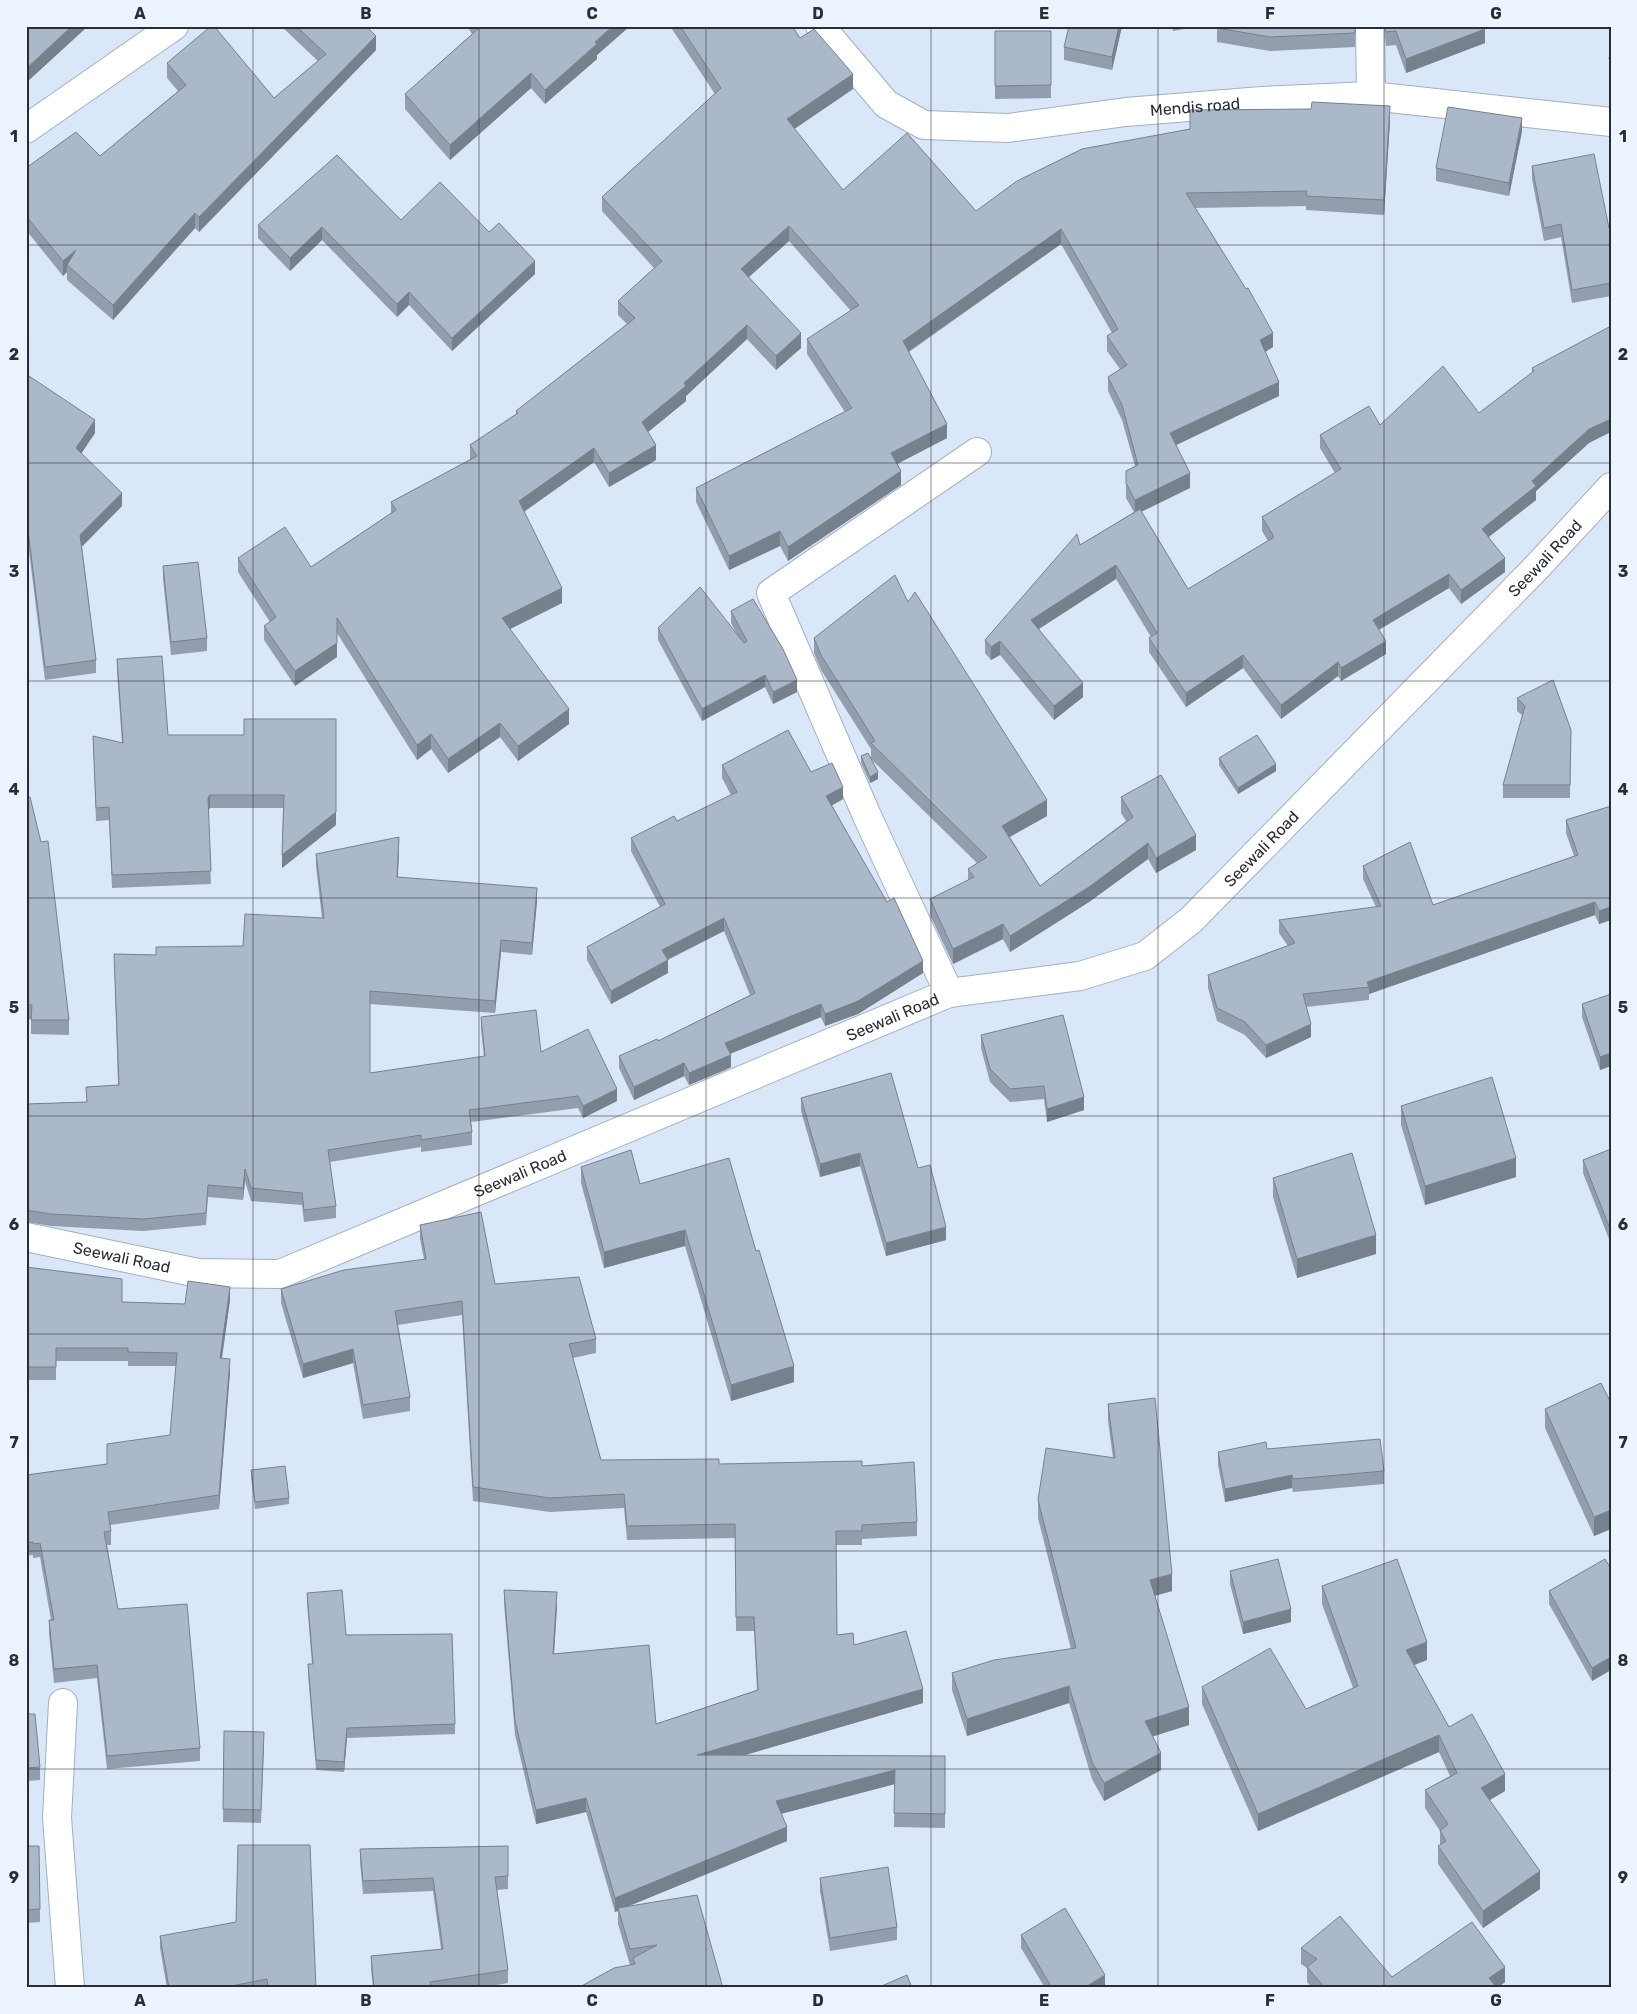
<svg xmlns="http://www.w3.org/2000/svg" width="1637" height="2014" font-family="Rubik,sans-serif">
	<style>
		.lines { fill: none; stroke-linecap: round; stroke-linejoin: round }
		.street-casing { stroke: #a3b0c1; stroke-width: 30 }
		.secondary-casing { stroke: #a3b0c1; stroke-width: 30 }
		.street { stroke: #fff; stroke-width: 28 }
		.secondary { stroke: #fff; stroke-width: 28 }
		.wall { fill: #929ead }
		.shaded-wall { fill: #77818d }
		.building { fill: #aab8c9; stroke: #77818d }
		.grid { fill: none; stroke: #292e35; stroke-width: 1; stroke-opacity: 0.55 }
		.labels { text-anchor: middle; stroke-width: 4; stroke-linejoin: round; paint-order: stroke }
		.street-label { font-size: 16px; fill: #292e35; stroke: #ebf4ff }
		.neatline { fill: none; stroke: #292e35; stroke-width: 2 }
		.grid-label { font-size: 16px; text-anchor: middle; font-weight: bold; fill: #292e35 }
	</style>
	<rect width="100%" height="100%" fill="#d9e7f9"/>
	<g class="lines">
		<defs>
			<g id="street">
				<path d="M1370,26L1371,96"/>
				<path d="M26,129L174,26"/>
				<path d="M949,993L867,816L771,593L977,452"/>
				<path id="s1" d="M26,1237L198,1273L280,1274L949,993L1080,976L1145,956L1191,920L1535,569L1611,487"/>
				<path d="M63,1703L57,1818L70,1988"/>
			</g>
			<g id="secondary">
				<path id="s2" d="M820,26L886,104L924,125L1008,128L1126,112L1262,101L1371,96L1611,122"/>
			</g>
		</defs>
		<!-- street casing -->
		<use href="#street" class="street-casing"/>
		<!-- secondary casing -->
		<use href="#secondary" class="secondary-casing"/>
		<!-- street -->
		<use href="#street" class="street"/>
		<!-- secondary -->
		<use href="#secondary" class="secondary"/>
	</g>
	<!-- wall -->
	<path class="wall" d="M26,26H88L28,81L26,79Z
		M281,26H366L376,50L199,232L195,228L113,320L67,280V272L63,276L26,230V168L100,156L178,91L167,78V63L274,98L318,61Z
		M467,26H630L597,55V59L545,104L531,88L450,160L405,109V94L472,34Z
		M670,26H792L800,38L853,89L794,129L843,190L976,211L1390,121L1384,215L1306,210V206L1195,208L1273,347L1265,352L1279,396L1176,445L1190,488L1141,511L1188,589L1268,541L1262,531V517L1335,473L1320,448V435L1380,425L1479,413L1532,373V368L1589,443L1536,491V500L1489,537L1505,572L1461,604L1449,588L1379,630L1386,654L1341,681L1338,676L1281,719L1243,668L1186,707L1149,652V638L1151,637L1116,579L1039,629L1083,697L1054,720L1000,655L991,660L985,653V640L1080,545L1134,512L1126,498V471L1135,466L1122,420L1108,391V377L1120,369L1107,351V336L1112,333L1061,244L909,352L947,438L897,464L901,485L788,561L780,546L729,570L696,502V488L845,412L807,354V339L851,311L789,241L749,277L801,348L776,370L747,339L686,396V401L648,432L656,460L609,487L594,462L524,512L562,603L510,629L569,724L518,761L500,737L448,773L431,749L417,760L337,633V657L295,686L264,640V626L270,622L238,572V558L311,567L391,513V502L470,460V445L516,414V411L627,324L618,315V301L654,268L602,211V197L715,94Z
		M1122,26L1112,70L1064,60V47Z
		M1172,26H1200L1173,31Z
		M1217,26H1356L1355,47L1270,51L1217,42Z
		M1384,26H1485V43L1406,73L1396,45L1386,46Z
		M995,31H1051V98L995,99Z
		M1611,48V74L1609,73V59Z
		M1522,131L1509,196L1436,181V168Z
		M1532,166L1609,228H1611V296L1572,303L1561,237L1544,241L1532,179Z
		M401,220L489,232L535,274L452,351L409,305L397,317L322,240L290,271L258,238V225Z
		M26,374L95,433L81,454L122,506L82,547L96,660V673L45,680L28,543Z
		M1610,515H1611V529L1610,528Z
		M163,566L207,638V651L171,655L163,579Z
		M908,602L1047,816L1010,837L1040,886L1126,821L1121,813V797L1196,850L1156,873L1148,859L1089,902L1010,952L1003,939L953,964L930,915V899L968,880V869L977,863L871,759L878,779L870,783L861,763V756L871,758V749L821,670L814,653V638Z
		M731,611L797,692L773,704L765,687L702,721L658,640V628L738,636L731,623Z
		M117,659L168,735H244L336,825L282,868L283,808H210L208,810L211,884L112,888L109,820L96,821L93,736L122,743L117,672Z
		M1517,698L1571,730L1570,798H1503V785L1523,716L1517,711Z
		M1219,758L1276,771L1238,794L1219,765Z
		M722,765L811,772L843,799L832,805L923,973L858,1014L825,1026L821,1017L730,1053L731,1067L726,1070L689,1085L684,1076L634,1100L619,1068V1056L658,1041L750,995L724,931L668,960V973L611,1004L587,960V947L660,907L631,851V838L677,821L731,795L722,778Z
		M26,798L69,1020V1035L31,1034V1019L26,1020Z
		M1611,806V920L1599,924L1595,915L1369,994V1000L1306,1007L1311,1037L1266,1058L1245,1035L1217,1021L1208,988V975L1288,946L1279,933V920L1376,907L1363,879V866L1433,905L1574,856L1566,833V820Z
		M399,849L398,877L537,901L532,955L501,952L495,1013L370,1004V1073L484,1057L481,1029V1017L541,1052L617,1101L583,1118L578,1108L471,1122L472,1132V1145L421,1152V1147L330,1162L336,1206V1218L304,1222L302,1205L251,1201L245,1181L243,1200L208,1197L206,1225L143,1231L51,1226L26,1222V1104L87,1102L86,1087L118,1085L114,954L156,955L243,946L322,918L316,866V854Z
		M1611,994V1066L1600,1070L1582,1017V1004Z
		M981,1035L1084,1110L1047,1122L1044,1099L1010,1102L990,1082L981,1048Z
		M801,1098L918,1168L946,1240L886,1256L860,1166L820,1177L801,1111Z
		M1401,1106L1516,1177L1425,1205L1401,1125Z
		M1611,1149L1609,1239L1583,1173V1160Z
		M581,1167L640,1184L756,1251L794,1382L731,1401L685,1246L604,1268L581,1183Z
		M1273,1178L1376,1254L1297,1278L1273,1197Z
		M420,1225L495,1284L596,1339V1353L573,1358L601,1460L719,1464L862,1466L917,1522V1536L862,1539V1545H836L837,1635L854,1645L923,1703L745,1755L945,1756V1828L894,1827L895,1784L781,1814L787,1841L629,1906L723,1988L630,1965L618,1924V1911L615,1912L586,1812L536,1824L515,1735L504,1604V1590L557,1606L554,1654L656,1724L757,1690L754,1631H736L735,1538L627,1540L624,1508L550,1512L473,1501L462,1315L398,1325L410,1397V1411L363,1419L353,1363L303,1378L281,1303V1289L424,1259L420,1239Z
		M26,1267L122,1302L185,1304L230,1300L222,1358L230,1372L219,1509L110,1525L111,1531V1545H107L118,1609L200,1748V1761L107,1769L97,1678L54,1683L49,1633V1620H51L40,1557L33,1558V1555L26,1556V1475L107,1464L170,1435L176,1366H128V1361H56V1380H26Z
		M1611,1403V1529L1594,1536L1545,1428V1409Z
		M1108,1404L1172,1591L1155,1596L1189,1725L1152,1736L1161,1770L1104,1801L1092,1779L1069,1703L967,1736L952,1690V1673L1071,1649L1038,1518V1500L1113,1458L1108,1421Z
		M1267,1449L1384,1471V1484L1293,1492L1292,1488L1225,1502L1218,1465V1452Z
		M251,1470L289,1498V1504L255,1509L251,1477Z
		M1611,1569V1670L1592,1681L1549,1604V1591Z
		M1230,1571L1291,1622L1243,1634L1230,1584Z
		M1322,1586L1427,1660L1414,1665L1449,1727L1505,1791L1490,1800L1540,1889L1483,1928L1438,1864V1846L1440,1845V1831L1425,1808V1790L1450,1776L1439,1752L1258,1831L1202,1704V1687L1306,1709L1353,1688L1322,1604Z
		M307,1593L346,1635L455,1724V1734L347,1738L344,1772L316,1770L308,1674V1664H312L307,1603Z
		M26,1714L40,1767V1780L26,1781Z
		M224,1731L264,1745L261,1823L223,1822Z
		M26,1846L40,1909V1922L26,1923Z
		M508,1846V1889L497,1890L508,1970V1983L479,1988H373L371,1969V1956L441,1949L433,1891L363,1894L360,1862V1849Z
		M820,1878L897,1927V1940L830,1951L820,1891Z
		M1021,1935L1105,1988H1045L1021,1948Z
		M160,1936L316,1988H167L160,1948Z
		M1301,1948L1392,1977L1505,1982L1497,1988H1312L1307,1982V1968L1301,1964Z"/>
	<!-- shaded-wall -->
	<path class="shaded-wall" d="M72,26H88L28,81V67Z
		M613,26H630L597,55V59L545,104V90L595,42Z
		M1119,26H1122L1112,70V57Z
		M1485,29V43L1406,73V59Z
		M376,36V50L199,232V217Z
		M531,73V88L450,160V145Z
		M853,74V89L787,134V119Z
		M1390,106V121L1384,215V200Z
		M1522,118V131L1509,196V183Z
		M195,213V228L113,320V305Z
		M789,226V241L741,284V269Z
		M322,227V240L290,271V258Z
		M1061,229V244L903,355V341Z
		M76,250L67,265V272L63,276V261Z
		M535,261V274L452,351V338Z
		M409,292V305L397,317V304Z
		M747,325V339L686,396V401L642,437V422Z
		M801,333V348L776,370V356Z
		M1273,333V347L1260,355V340Z
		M1279,382V396L1170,448V433Z
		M1611,419V432L1589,443L1536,491V500L1482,542V529L1532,481L1589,429Z
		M95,420V433L76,461V448Z
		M947,424V438L891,467V453Z
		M656,445V460L609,487V473Z
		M594,448V462L519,515V501Z
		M901,471V485L788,561V547Z
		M1190,473V488L1135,515V500Z
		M122,493V506L80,548V535Z
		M28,530V543L26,548V535Z
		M780,531V546L729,570V556Z
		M1505,558V572L1461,604V590Z
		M1116,565V579L1031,634V620Z
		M1449,574V588L1373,633V620Z
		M562,588V603L502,633V618Z
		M337,618V657L295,686V671Z
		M1000,641V655L991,660V647Z
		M1386,641V654L1341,681V668Z
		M1243,655V668L1186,707V693Z
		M1338,662V676L1281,719V705Z
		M765,675V687L702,721V709Z
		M797,680V692L773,704V692Z
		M1083,683V697L1054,720V706Z
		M569,709V724L518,761V746Z
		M336,719V825L282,868V855Z
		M500,723V737L448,773V759Z
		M431,734V749L417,760V745Z
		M1276,764V771L1238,794V788Z
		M878,772V779L870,783V777Z
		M843,787V799L826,809V796Z
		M210,795V808L208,811V798Z
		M1047,800V816L1002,841V826Z
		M1196,835V850L1156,873V858Z
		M399,837V849L397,889V877Z
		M1148,843V859L1089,902L1010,952V936Z
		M537,888V901L532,955V943Z
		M1595,902V915L1369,994V987L1367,982Z
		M1611,907V920L1599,924V911Z
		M724,918V931L662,962V950Z
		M1003,924V939L953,964V949Z
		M501,940V952L495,1013V1001Z
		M668,960V973L611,1004V991Z
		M923,961V973L858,1014L825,1026V1014Z
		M821,1004V1017L725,1056V1043Z
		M1311,1024V1037L1266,1058V1045Z
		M1611,1053V1066L1600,1070V1057Z
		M731,1055V1067L689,1085V1073Z
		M684,1063V1076L634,1100V1087Z
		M617,1089V1101L583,1118V1106Z
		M1084,1097V1110L1047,1122V1109Z
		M860,1153V1166L820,1177V1164Z
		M1516,1158V1177L1425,1205V1186Z
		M245,1169V1181L243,1200V1188Z
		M1609,1226H1611V1239H1609Z
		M946,1227V1240L886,1256V1243Z
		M685,1230V1246L604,1268V1252Z
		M1376,1235V1254L1297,1278V1259Z
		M230,1287V1300L220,1371V1358Z
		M353,1349V1363L303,1378V1364Z
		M230,1359V1372L219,1509V1495Z
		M794,1366V1382L731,1401V1385Z
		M1292,1475V1488L1225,1502V1489Z
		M1611,1510V1529L1594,1536V1517Z
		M1172,1574V1591L1150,1597V1580Z
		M557,1592V1606L553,1668V1654Z
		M1291,1609V1622L1243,1634V1622Z
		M1427,1642V1660L1406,1668V1650Z
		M1611,1657V1670L1592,1681V1668Z
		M1069,1686V1703L967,1736V1719Z
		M923,1689V1703L697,1769V1755Z
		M1189,1707V1725L1145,1739V1721Z
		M347,1728V1738L344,1772V1762Z
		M1439,1735V1752L1258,1831V1814Z
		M1161,1753V1770L1104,1801V1783Z
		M895,1770V1784L776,1815V1801Z
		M1505,1774V1791L1481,1805V1788Z
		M586,1798V1812L536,1824V1810Z
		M787,1827V1841L619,1910L618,1908V1911L615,1912V1898Z
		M1540,1871V1889L1483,1928V1911Z
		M1505,1967V1982L1497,1988H1489V1978Z
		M1105,1975V1988H1084Z"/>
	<!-- building -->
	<path class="building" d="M26,26H72L28,67L26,65Z
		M211,26H214L274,98L326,54L296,26H366L376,36L199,217L195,213L113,305L67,265L76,250L63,261L26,216V168L76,132L100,156L186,85L167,63Z
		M477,26H613L595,42L597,44L545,90L531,73L450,145L405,94L478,29Z
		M680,26H792L800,38L814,29L853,74L787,119L843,190L907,133L976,211L1017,181L1082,149L1190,129V110L1311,109L1312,102L1390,106L1384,200L1306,196L1307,191L1186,193L1246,289L1248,288L1273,333L1260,340L1279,382L1170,433L1190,473L1135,500L1126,483V471L1138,465L1122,405L1108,377L1127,365L1107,336L1118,329L1061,229L903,341L947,424L891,453L901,471L788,547L780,531L729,556L696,488L852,408L807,339L859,305L789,226L741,269L801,333L776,356L747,325L684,383L686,386L642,422L656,445L609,473L594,448L519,501L562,588L502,618L569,709L518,746L500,723L448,759L431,734L417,745L337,618V643L295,671L264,626L276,617L238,558L285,527L311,567L396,510L391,502L477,456L470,445L518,413L516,411L635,318L618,301L662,261L602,197L721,88Z
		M1069,26H1119L1112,57L1064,47Z
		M1217,26H1355V33L1270,37L1217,28Z
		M1385,26H1485V29L1406,59L1396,31L1386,32Z
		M995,31H1051V85L995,86Z
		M1611,48V59H1609Z
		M1448,107L1522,118L1509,183L1436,168Z
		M1594,154L1609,228H1611V283L1572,290L1561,224L1544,228L1532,166Z
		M337,155L401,220L440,182L489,232L499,223L535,261L452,338L409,292L397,304L322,227L290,258L258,225Z
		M1609,327L1611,330V419L1589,429L1532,481L1536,486L1482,529L1505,558L1461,590L1449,574L1373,620L1386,641L1341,668L1338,662L1281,705L1243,655L1186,693L1149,638L1157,633L1116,565L1031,620L1083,683L1054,706L1000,641L991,647L985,640L1077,534L1080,545L1140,509L1188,589L1274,537L1262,517L1341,469L1320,435L1369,406L1380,425L1443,366L1479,413L1534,371L1532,368Z
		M26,374L95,420L76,448L122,493L80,535L96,660L45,667L28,530L26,535Z
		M198,562L207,638L171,642L163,566Z
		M895,575L908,602L915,592L1047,800L1002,826L1040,886L1133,817L1121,797L1161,775L1196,835L1156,858L1148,843L1089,887L1010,936L1003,924L953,949L930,899L974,877L968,869L987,857L871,743L875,741L821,655L814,638Z
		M700,587L744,643L747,641L731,611L753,599L783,649L797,680L773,692L765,675L702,709L658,628Z
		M162,656L168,735H244V719H336V812L282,855L284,795H210L208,798L211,871L112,875L109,807L96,808L93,736L123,743L117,659Z
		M1553,680L1571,730L1570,785H1503L1525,706L1517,698Z
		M788,730L811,772L832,763L843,787L826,796L887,902L894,898L923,961L858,1001L825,1014L821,1004L725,1043L731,1055L726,1057L689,1073L684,1063L634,1087L619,1056L657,1039L658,1041L755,993L724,918L662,950L668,960L611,991L587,947L665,904L631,838L674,816L677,821L737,792L722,765Z
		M1257,735L1276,764L1238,788L1219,758Z
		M868,753L878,772L870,777L861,756Z
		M30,797L41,842L48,841L69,1020H31L32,1005H26V798Z
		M1611,806V907L1599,911L1595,902L1367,982L1369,987L1303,994L1311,1024L1266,1045L1245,1022L1217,1008L1208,975L1295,943L1279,920L1381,906L1363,866L1410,842L1433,905L1578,855L1566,820Z
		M399,837L397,877L537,888L532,943L501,940L495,1001L370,991V1073L485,1056L481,1017L536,1010L541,1052L588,1029L617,1089L583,1106L578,1096L469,1110L472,1132L421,1140V1135L328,1150L336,1206L304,1210L302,1193L251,1188L245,1169L243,1188L208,1185L206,1213L143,1219L51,1214L26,1210V1104L87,1102L86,1087L119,1085L114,954L156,955V947L243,946L245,914L324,918L316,854Z
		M1611,994V1053L1600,1057L1582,1004Z
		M1063,1015L1084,1097L1047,1109L1044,1086L1010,1089L990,1069L981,1035Z
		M891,1073L918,1168L930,1165L946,1227L886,1243L860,1153L820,1164L801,1098Z
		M1492,1077L1516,1158L1425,1186L1401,1106Z
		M1611,1149V1226H1609L1583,1160Z
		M631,1150L640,1184L729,1158L756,1251L759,1250L794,1366L731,1385L685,1230L604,1252L581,1167Z
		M1352,1153L1376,1235L1297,1259L1273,1178Z
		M481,1212L495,1284L579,1277L596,1339L569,1344L601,1460L719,1459V1464L862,1461V1466L914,1462L917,1522L862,1525V1531H836L837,1635L853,1633L854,1645L906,1631L923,1689L697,1755L945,1756V1814L894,1813L895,1770L776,1801L787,1827L615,1898L586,1798L536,1810L515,1721L504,1590L557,1592L553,1654L649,1645L656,1724L758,1690L754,1617H736L735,1524L627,1526L624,1494L550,1498L473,1487L462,1301L395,1311L410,1397L363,1405L353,1349L303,1364L281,1289L344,1270L426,1259L420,1225Z
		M26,1267L122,1279V1302L185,1304L188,1281L230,1287L220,1358L230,1359L219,1495L108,1512L111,1531L104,1532L118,1609L187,1604L200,1748L107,1756L97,1665L54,1669L49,1620H54L40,1543L33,1544V1542L26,1543V1475L107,1464V1444L170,1435L177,1353L128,1352V1348H56V1367H26Z
		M1601,1383L1611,1403V1510L1594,1517L1545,1409Z
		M1155,1398L1172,1574L1150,1580L1189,1707L1145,1721L1161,1753L1104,1783L1092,1762L1069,1686L967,1719L952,1673L994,1660L1076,1648L1038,1500L1046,1448L1115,1458L1108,1404Z
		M1380,1439L1384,1471L1293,1479L1292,1475L1225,1489L1218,1452L1266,1442L1267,1449Z
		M285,1466L289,1498L255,1502L251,1470Z
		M1278,1559L1291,1609L1243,1622L1230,1571Z
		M1397,1559L1427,1642L1406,1650L1449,1727L1472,1714L1505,1774L1481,1788L1540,1871L1483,1911L1438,1846L1446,1841L1440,1831L1448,1824L1425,1790L1457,1773L1439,1735L1258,1814L1202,1687L1270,1648L1306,1709L1358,1686L1322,1586Z
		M1605,1559L1611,1569V1657L1592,1668L1549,1591Z
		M342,1590L346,1635L452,1634L455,1724L347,1728L344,1762L316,1760L308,1664H313L307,1593Z
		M26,1714H35L40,1767L26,1768Z
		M224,1731L264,1732L261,1810L223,1809Z
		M238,1845H310L316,1988H268L267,1979L221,1988H169L160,1936L236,1922Z
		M26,1846H39L40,1909L26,1910Z
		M508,1846V1876L495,1877L508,1970L430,1982L431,1988H374L371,1956L443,1949L433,1878L363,1881L360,1849Z
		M888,1867L897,1927L830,1938L820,1878Z
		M697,1895L723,1988H578L614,1968L635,1964L633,1958L657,1945L630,1949L618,1908Z
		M1065,1908L1105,1975L1084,1988H1052L1021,1935Z
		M1340,1916L1392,1977L1472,1922L1505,1967L1489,1978L1497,1988H1325L1307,1967L1317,1959L1301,1948Z
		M907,1975L912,1988H877Z"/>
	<!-- grid -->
	<path class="grid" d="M253,26V1988M479,26V1988M706,26V1988M931,26V1988M1158,26V1988M1384,26V1988M26,245H1611M26,463H1611M26,681H1611M26,898H1611M26,1116H1611M26,1334H1611M26,1551H1611M26,1769H1611"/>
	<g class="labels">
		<!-- street labels -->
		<g class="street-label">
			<text dy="6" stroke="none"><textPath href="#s2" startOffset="418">Mendis road</textPath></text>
			<text dy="6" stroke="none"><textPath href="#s1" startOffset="1748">Seewali Road</textPath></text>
			<text dy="6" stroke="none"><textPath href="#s1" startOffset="1342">Seewali Road</textPath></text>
			<text dy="6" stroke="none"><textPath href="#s1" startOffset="922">Seewali Road</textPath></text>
			<text dy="6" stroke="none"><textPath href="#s1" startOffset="518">Seewali Road</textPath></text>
			<text dy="6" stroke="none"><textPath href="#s1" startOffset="98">Seewali Road</textPath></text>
		</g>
	</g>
	<!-- border -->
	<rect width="1637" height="2014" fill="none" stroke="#ebf4ff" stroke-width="55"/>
	<rect x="28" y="28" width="1582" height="1958" class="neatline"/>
	<g class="grid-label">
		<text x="140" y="19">A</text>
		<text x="366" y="19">B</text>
		<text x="592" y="19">C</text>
		<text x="818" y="19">D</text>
		<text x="1044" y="19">E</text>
		<text x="1270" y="19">F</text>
		<text x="1496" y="19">G</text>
		<text x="14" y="142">1</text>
		<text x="1623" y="142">1</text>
		<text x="14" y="360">2</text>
		<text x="1623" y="360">2</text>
		<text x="14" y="577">3</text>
		<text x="1623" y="577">3</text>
		<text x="14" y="795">4</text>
		<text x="1623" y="795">4</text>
		<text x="14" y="1013">5</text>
		<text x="1623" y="1013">5</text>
		<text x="14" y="1230">6</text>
		<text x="1623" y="1230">6</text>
		<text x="14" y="1448">7</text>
		<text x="1623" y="1448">7</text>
		<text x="14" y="1666">8</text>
		<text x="1623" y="1666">8</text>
		<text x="14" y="1883">9</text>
		<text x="1623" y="1883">9</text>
		<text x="140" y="2006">A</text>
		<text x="366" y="2006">B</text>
		<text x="592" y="2006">C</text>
		<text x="818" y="2006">D</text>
		<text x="1044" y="2006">E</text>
		<text x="1270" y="2006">F</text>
		<text x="1496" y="2006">G</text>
	</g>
</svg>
